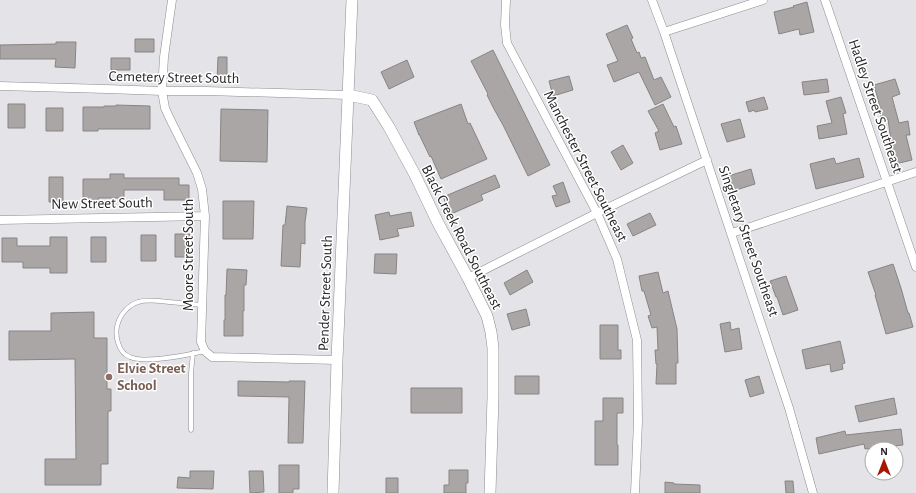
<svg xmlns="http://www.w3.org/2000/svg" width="916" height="493" font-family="'Alegreya Sans',sans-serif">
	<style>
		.building { fill: #aba6a6; stroke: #888484 }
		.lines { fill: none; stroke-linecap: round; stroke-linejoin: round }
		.service-casing { stroke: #8b8c8f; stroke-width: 5 }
		.minor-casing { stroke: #8b8c8f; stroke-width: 9 }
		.tertiary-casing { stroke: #8b8c8f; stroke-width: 12 }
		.service { stroke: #fff; stroke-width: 4 }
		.minor { stroke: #fff; stroke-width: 8 }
		.tertiary { stroke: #fff; stroke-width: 11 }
		.education-dot { fill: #8d6e63; stroke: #fff; stroke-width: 1.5 }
		.labels { text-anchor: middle; stroke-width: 3; stroke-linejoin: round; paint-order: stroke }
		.street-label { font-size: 15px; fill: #252526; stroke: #fff }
		.education-label { font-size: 15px; font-weight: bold; fill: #785e54; stroke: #fff; text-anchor: start }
	</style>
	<rect width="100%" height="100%" fill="#e4e4e8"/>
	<!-- building -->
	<path class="building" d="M807,2L814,32L800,35L799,29L779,34L774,12L794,7L793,6Z
		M627,25L633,38L631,39L637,53L639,52L641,58L645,57L654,80L661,77L671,97L655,105L639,72L614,82L607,65L618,61L606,34Z
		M135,39H154V52H135Z
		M56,42H76L75,68L55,67L56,59H0V45L56,44Z
		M493,50L550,165L528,176L503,125L494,109L487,95L488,94L471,61Z
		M218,57H227V81H217Z
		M111,58H130V70H111Z
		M407,60L414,77L389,89L381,72Z
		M569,76L573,90L553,96L549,81Z
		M827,79L829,92L804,95L802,82Z
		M895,79L900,94L892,97L899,123L908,121L910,135H906L912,160L891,165L888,150L892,149L888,119L882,121L878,107H880L874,85Z
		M764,97L768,109L755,112L754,110L749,112L746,102Z
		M841,97L846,113L843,114L847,134L819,139L817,126L832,123L826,101Z
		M8,104H25V128H8Z
		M461,104L468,124L470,123L487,159L441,179L431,156L430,157L419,134V135L414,122Z
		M663,104L674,127L676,126L682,144L660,150L655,133L659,131L648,111Z
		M116,105L150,106V129H98V131H83V107H104V106H116Z
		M46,108H63V131H46Z
		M221,109L268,110L267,162L220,161Z
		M740,119L745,137L727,142L721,124Z
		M623,145L633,163L621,170L611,152Z
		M834,158L836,164L859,158L864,177L816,189L810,164Z
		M751,169L755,184L730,192L725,177Z
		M110,174H124V178H179V185H189V200H164V190H124V198H98V201H83V179H110Z
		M495,175L500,187L481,195L483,200L451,214L443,197Z
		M49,177H63V202H49Z
		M563,182L570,202L556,207L552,196L557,195L553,186Z
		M223,201H254L253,239H223Z
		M287,206L307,208L305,222V244L301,243L300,267L281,266L283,225H285Z
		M389,212L390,216L411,212L414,226L397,229L399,236L380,240L375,215Z
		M650,213L656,225L633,236L627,224Z
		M175,234H190V257H175Z
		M141,235H156V261H141Z
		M50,237H67V273H50V268H23V262H2V238H17V246H50Z
		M91,237H106V262H91Z
		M375,254H397L396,274L374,273Z
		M893,264L901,288L908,313H909L913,327L886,334L875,295H876L868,272Z
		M227,269L247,270L246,285H244V311H243V336H224V320H225V295H226Z
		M527,270L533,282L510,295L504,283Z
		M658,272L663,293L668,291L677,329L678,363H676V384H656L657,364H656L655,350H658L657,327L652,328L648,316L651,315L644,291H642L639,276Z
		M786,276L798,310L783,315L777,297H776L770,281Z
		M526,309L530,325L512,330L507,314Z
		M94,312V338H107V389H111V411H108V464H101V485H45V459H76L75,359L9,360V331H51V313Z
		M730,322L731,330L739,328L742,349L725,352L720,324Z
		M600,325H618V350H621V359H600Z
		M840,341L845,363L842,364L843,369L831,372L830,364L806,369L802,350Z
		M515,376H539V394H515Z
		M759,376L764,393L750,397L745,380Z
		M238,381L289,382V381H305L303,443H288L289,397L238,396Z
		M411,388H462V413H411Z
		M603,398H623V413H617V445H618V465H595V421H603Z
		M894,398L897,414L859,422L855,406Z
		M901,429L903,445L865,449L864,444L819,454L816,438L845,431L846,435Z
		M279,465H299V489H293V493H279Z
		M449,470H468V483H466V493H444V485H449Z
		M190,471H214L213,489L177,488L178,477L190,478Z
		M249,471H263L264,492L250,493Z
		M386,478H398V493H386Z
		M785,481H793L794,493H786Z
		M665,482L674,483V484L700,485V493H665Z"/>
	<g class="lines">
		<defs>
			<path id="service" d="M202,305C191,304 180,303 169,302C159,301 148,299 138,302C129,305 121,313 118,323C114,334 118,353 130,357C146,364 187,355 205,351
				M191,430V373L193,353"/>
			<path id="minor" d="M172,0L164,57L162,91L165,108L169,117L197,173L202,189L205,216L201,342L205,351L212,357L337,360
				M506,0L505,25L507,43L597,213L617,259L637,340L638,421L635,493
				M652,0L664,32L789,408L813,493
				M825,0L916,267
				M664,32L763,0
				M0,86L106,89L162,91H206L348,95
				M0,220L205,216
				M732,233L916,172
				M468,278L597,213L707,160"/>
			<path id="tertiary" d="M348,95L372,100L389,127L414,173L438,223L468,278L487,316L491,332L493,348V397L490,493
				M333,493L337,360L352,0"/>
		</defs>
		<!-- service casing -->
		<use href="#service" class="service-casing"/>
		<!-- minor casing -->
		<use href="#minor" class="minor-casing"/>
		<!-- tertiary casing -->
		<use href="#tertiary" class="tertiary-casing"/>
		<!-- service -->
		<use href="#service" class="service"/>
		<!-- minor -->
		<use href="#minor" class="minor"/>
		<!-- tertiary -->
		<use href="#tertiary" class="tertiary"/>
	</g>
	<!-- markers -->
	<circle class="education-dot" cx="109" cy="377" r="4"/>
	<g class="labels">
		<!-- street labels -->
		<g class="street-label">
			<text transform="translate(174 77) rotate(1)" y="5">Cemetery Street South</text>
			<text transform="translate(876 106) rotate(71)" y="5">Hadley Street Southeast</text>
			<text transform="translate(586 166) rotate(63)" y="5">Manchester Street Southeast</text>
			<text transform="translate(102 203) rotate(-1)" y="5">New Street South</text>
			<text transform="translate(462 237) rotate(63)" y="5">Black Creek Road Southeast</text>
			<text transform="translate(749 241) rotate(71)" y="5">Singletary Street Southeast</text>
			<text transform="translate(188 255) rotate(-90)" y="5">Moore Street South</text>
			<text transform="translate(325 293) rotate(-88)" y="5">Pender Street South</text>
		</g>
		<!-- education labels -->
		<g class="education-label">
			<text x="117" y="373">Elvie Street<tspan x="117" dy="17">School</tspan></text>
		</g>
	</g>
	<!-- north arrow -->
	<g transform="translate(884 461)"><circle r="19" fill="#ffffff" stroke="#a8a8a8"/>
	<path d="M0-3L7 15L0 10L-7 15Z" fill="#a81701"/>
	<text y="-6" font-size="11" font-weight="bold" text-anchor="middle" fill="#252526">N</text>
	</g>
</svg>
